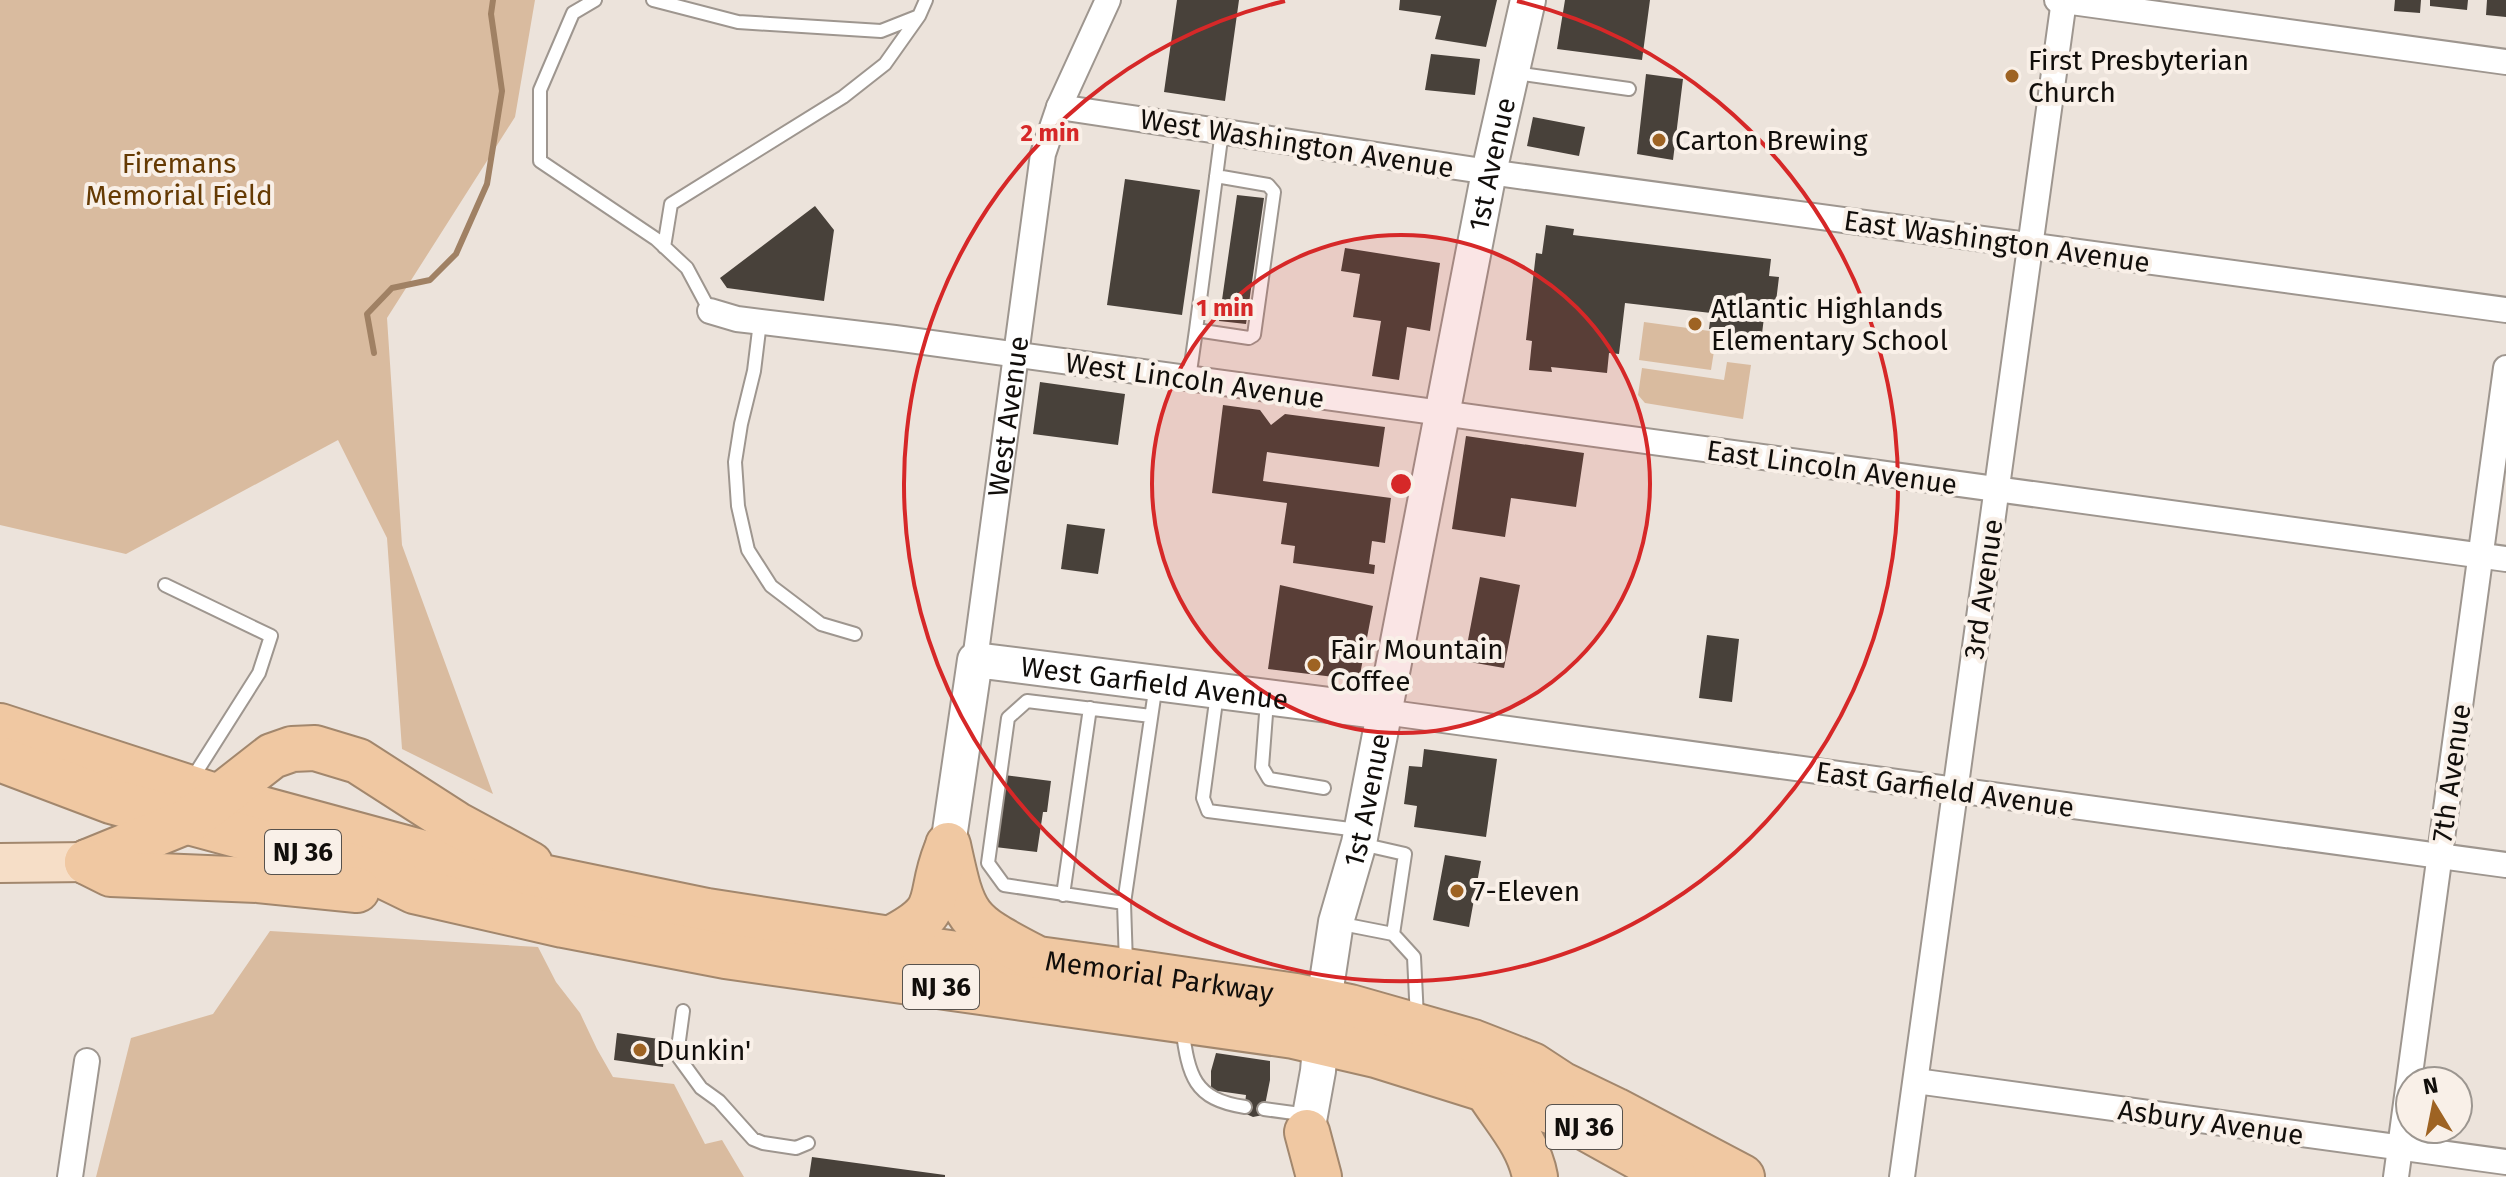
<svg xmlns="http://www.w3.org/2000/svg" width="2506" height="1177" font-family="'Fira Sans',sans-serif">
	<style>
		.green { fill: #d9bb9f }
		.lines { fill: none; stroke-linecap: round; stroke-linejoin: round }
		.stream { stroke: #a08164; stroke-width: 6 }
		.building { fill: #48413a }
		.lane-casing { stroke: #9e968f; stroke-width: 16 }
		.street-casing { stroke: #9e968f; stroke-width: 28 }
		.secondary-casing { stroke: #9e968f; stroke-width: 38 }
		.primary-casing { stroke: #a2876d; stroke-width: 42 }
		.highway-casing { stroke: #a2876d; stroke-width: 48 }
		.lane { stroke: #fff; stroke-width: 12 }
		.street { stroke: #fff; stroke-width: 24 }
		.secondary { stroke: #fff; stroke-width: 34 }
		.primary { stroke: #f6dec7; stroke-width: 38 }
		.highway { stroke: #f0c8a2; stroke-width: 44 }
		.ring { fill: none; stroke: #d62828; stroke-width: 4 }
		.poi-dot { fill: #9e6323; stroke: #f9f0e8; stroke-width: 3 }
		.labels { text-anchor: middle; stroke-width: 8; stroke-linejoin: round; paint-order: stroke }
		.shield { fill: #f9f0e8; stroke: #57524d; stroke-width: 2 }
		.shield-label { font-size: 26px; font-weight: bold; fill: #110e0b }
		.poi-label { font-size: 28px; fill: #110e0b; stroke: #f9f0e8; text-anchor: start }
		.street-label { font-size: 28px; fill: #110e0b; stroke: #f9f0e8 }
		.park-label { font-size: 28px; fill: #653a03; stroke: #f9f0e8 }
		.centre { fill: #d62828; stroke: #f9f0e8; stroke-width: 4 }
		.ring-label { font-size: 24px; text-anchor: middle; font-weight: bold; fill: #d62828; stroke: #f9f0e8; stroke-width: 8; stroke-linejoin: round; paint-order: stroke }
	</style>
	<rect width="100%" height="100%" fill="#ece3db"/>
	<!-- green -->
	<path class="green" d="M0,0H535L515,117L387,318L402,545L493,794L402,749L387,538L338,440L126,554L0,525Z
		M1644,322L1717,332L1711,370L1639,360Z
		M1727,362L1751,365L1743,419L1645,403L1638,395L1642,368L1724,380Z
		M270,931L538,947L556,982L580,1013L597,1049L613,1077L674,1084L705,1144L722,1140L744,1177H96L131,1038L213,1014Z"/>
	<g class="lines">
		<!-- stream -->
		<path class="stream" d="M374,353L367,314L392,288L430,280L456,254L487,184L502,91L491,14L493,0"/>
	</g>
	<!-- building -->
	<path class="building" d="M1177,0H1239L1225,101L1164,92Z
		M1400,0H1497L1486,47L1435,39L1441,16L1399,10Z
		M1565,0H1650L1642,60L1557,49Z
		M2395,0H2421L2420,13L2394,11Z
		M2430,0H2468L2467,10L2430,6Z
		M2487,0H2506V17L2486,15Z
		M1431,54L1480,59L1475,95L1425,90Z
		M1646,74L1683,79L1673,160L1637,154Z
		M1533,117L1585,127L1579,156L1527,146Z
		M1125,179L1200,190L1182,315L1107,305Z
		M1237,195L1264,198L1246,324L1219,321Z
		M815,206L834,230L824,301L727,288L720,278Z
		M1546,225L1574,229L1573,235L1771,259L1769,276L1779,277L1775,310L1765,309L1761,342L1718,337L1719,330L1709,329L1711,313L1625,303L1619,354L1609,353L1607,373L1551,367L1552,372L1529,370L1532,341L1526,340L1536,253L1542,254Z
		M1345,248L1440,263L1430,331L1407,327L1399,380L1372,376L1381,321L1353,317L1360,274L1341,271Z
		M1040,382L1125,394L1118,445L1033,434Z
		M1223,405L1260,410L1271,425L1285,414L1385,427L1379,467L1267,452L1263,481L1391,498L1385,543L1372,541L1369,564L1375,565L1374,574L1293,563L1295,546L1281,544L1287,503L1212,493Z
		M1466,436L1584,453L1576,507L1511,498L1505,537L1452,529Z
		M1067,524L1105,529L1098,574L1061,569Z
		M1480,577L1520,585L1504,668L1464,661Z
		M1280,585L1373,606L1359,680L1268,669Z
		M1707,635L1739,639L1732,702L1699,698Z
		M1424,749L1497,759L1486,837L1414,827L1417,806L1404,804L1409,766L1422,767Z
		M1004,775L1051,781L1047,812H1043L1037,852L995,847Z
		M1445,855L1481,861L1469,927L1433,920Z
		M617,1033L666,1040L663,1067L614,1060Z
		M1216,1053L1270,1061V1080L1263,1115L1253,1117L1244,1113L1246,1095L1211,1090V1071Z
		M812,1157L945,1175V1177H809Z"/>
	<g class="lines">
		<defs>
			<path id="lane" d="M595,0L573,13L540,90V161L656,239L687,268L710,311
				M653,0L738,22L881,31L919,16L926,0
				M1515,73L1629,89
				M1216,176L1268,185L1274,192L1254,335L1249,338L1196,330L1222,131
				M664,247L671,204L843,97L885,64L919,16
				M760,322L754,371L741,424L735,462L738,506L748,550L771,586L821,624L855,634
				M1189,379L1196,330
				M165,585L271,636L259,673L190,782
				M1217,694L1203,798L1208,811L1358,830
				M1267,701L1262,767L1269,779L1324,788
				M1361,844L1405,854L1393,934L1414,957L1417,1018
				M1063,895L1090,708
				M1124,903L1004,885L988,863L1008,718L1027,701L1151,716
				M1337,923L1393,934
				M1126,964L1124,903L1156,684
				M683,1011L677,1055L701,1088L719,1101L753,1139L763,1143L796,1148L808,1143
				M1182,1028C1189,1076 1193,1099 1245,1107
				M1264,1109L1308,1115"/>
			<g id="street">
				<path d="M2057,0L2506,62"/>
				<path d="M1059,107L1489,172L2506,310"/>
				<path d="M710,311L737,319L895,338L2506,559"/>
				<path id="s1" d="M975,660L1043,154L1059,107L1108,0"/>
				<path d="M1384,712L2506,865"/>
				<path d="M1916,1081L2506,1162"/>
				<path d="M70,1177L87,1061"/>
				<path d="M1902,1177L2064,0"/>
				<path d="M2396,1177L2506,368"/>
			</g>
			<g id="secondary">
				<path id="s2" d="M948,845L975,660L1384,712"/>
				<path id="s3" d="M1307,1132L1318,1071L1324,1001L1336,922L1359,843L1489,172L1528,0"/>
			</g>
			<path id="primary" d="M0,863L87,862"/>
			<g id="highway">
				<path id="s4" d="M0,726L221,798L494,872L547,878L707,911L890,939L921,949L994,959H1038L1126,971L1296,996L1350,1007L1473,1042L1532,1065L1561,1084L1615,1110L1742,1177"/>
				<path d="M0,759L111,801L377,873L414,891L563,925L725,956L1294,1036L1376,1055L1523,1101L1566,1117L1674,1177"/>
				<path d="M948,845C964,919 965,921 1032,956"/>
				<path d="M87,862L190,820L272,756L292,749L315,748L358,761L456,824L530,864"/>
				<path d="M87,862L111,874L258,880L357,890"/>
				<path d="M890,939C948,909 926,902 946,851"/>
				<path d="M1487,1090C1505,1119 1529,1143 1535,1177"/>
				<path d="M1307,1132L1319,1177"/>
			</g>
		</defs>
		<!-- lane casing -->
		<use href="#lane" class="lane-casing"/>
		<!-- street casing -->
		<use href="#street" class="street-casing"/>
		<!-- secondary casing -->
		<use href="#secondary" class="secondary-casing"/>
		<!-- primary casing -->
		<use href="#primary" class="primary-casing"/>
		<!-- highway casing -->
		<use href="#highway" class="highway-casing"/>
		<!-- lane -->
		<use href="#lane" class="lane"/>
		<!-- street -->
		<use href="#street" class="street"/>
		<!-- secondary -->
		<use href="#secondary" class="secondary"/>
		<!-- primary -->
		<use href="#primary" class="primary"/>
		<!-- highway -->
		<use href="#highway" class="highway"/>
	</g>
	<!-- distance rings -->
	<circle cx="1401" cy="484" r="249" fill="#d62828" fill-opacity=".12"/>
	<g class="ring">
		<circle cx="1401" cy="484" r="249"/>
		<path d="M1517 1A497 497 0 1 1 1285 1"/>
	</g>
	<!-- markers -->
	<g class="poi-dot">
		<circle cx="2012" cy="76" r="8"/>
		<circle cx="1659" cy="140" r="8"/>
		<circle cx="1695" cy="324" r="8"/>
		<circle cx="1314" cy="665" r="8"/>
		<circle cx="1457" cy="891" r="8"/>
		<circle cx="640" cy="1050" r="8"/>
	</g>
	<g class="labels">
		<!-- shield labels -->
		<g class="shield">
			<rect x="265" y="830" width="76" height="44" rx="6"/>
			<rect x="903" y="965" width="76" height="44" rx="6"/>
			<rect x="1546" y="1105" width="76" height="44" rx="6"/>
		</g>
		<g class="shield-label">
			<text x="303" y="861">NJ 36</text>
			<text x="941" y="996">NJ 36</text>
			<text x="1584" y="1136">NJ 36</text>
		</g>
		<!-- poi labels -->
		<g class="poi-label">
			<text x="2028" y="70">First Presbyterian<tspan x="2028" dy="32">Church</tspan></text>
			<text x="1675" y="150">Carton Brewing</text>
			<text x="1711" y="318">Atlantic Highlands<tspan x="1711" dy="32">Elementary School</tspan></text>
			<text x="1330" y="659">Fair Mountain<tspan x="1330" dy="32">Coffee</tspan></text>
			<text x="1473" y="901">7-Eleven</text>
			<text x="656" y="1060">Dunkin'</text>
		</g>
		<!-- street labels -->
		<g class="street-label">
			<text transform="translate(1297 143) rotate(9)" y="10">West Washington Avenue</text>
			<text dy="10" stroke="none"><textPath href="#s3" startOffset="986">1st Avenue</textPath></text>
			<text transform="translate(1997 241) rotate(8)" y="10">East Washington Avenue</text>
			<text transform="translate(1195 380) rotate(8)" y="10">West Lincoln Avenue</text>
			<text dy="10" stroke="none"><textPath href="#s1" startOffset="246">West Avenue</textPath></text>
			<text transform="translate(1832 467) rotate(8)" y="10">East Lincoln Avenue</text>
			<text transform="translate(1983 589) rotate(-82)" y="10">3rd Avenue</text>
			<text dy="10" stroke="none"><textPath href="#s2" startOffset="368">West Garfield Avenue</textPath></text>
			<text transform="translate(2451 773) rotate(-82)" y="10">7th Avenue</text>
			<text transform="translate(1945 789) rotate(8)" y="10">East Garfield Avenue</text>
			<text dy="10" stroke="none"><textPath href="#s3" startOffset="338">1st Avenue</textPath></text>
			<text dy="10" stroke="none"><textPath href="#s4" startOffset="1190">Memorial Parkway</textPath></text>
			<text transform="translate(2211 1122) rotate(8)" y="10">Asbury Avenue</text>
		</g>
		<!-- park labels -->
		<g class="park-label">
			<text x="179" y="173">Firemans<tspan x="179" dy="32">Memorial Field</tspan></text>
		</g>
	</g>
	<circle cx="1401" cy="484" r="12" class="centre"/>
	<g class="ring-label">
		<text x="1050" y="141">2 min</text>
		<text x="1225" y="316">1 min</text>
	</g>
	<!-- north arrow -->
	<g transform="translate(2434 1105) rotate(350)"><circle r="38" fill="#f9f0e8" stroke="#9c9690" stroke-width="2"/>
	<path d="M0-6L14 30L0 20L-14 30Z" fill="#9e6323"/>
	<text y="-12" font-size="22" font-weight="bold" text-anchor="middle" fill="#110e0b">N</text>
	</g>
</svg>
